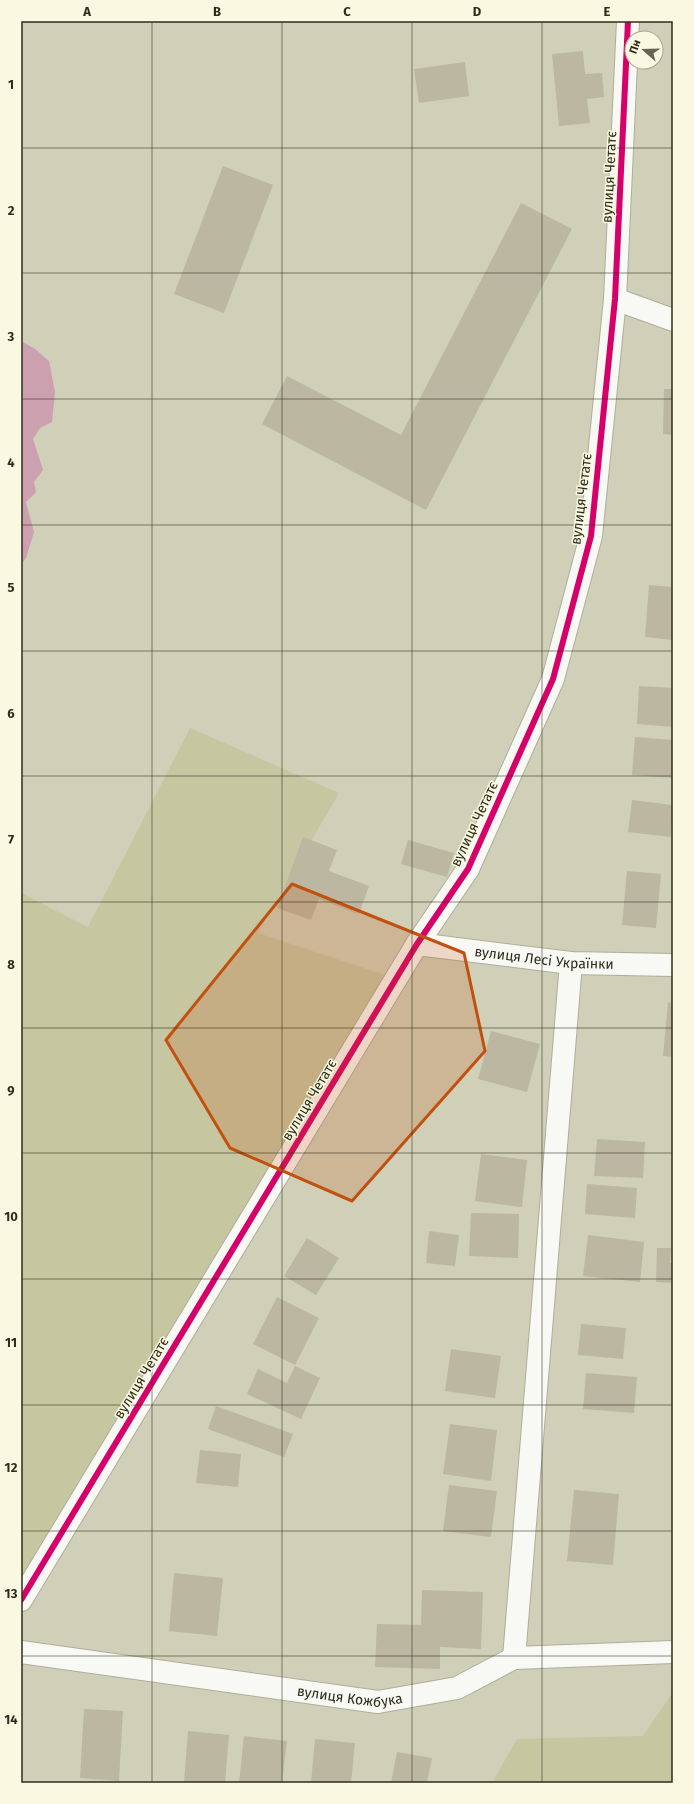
<svg xmlns="http://www.w3.org/2000/svg" width="694" height="1804" font-family="'Fira Sans',sans-serif">
	<style>
		.green { fill: #c6c6a1 }
		.water { fill: #cda0b0 }
		.building { fill: #bcb7a0 }
		.lines { fill: none; stroke-linecap: round; stroke-linejoin: round }
		.minor-casing { stroke: #aeae9b; stroke-width: 24 }
		.tertiary-casing { stroke: #aeae9b; stroke-width: 24 }
		.minor { stroke: #f8f8f4; stroke-width: 22 }
		.tertiary { stroke: #f8f8f4; stroke-width: 22 }
		.cycleway-casing { stroke: #f9f9e2; stroke-width: 8 }
		.cycleway { stroke: #d6006c; stroke-width: 6 }
		.marked { fill: #c2500f; fill-opacity: 0.2; stroke: #c2500f; stroke-width: 3; stroke-linejoin: round }
		.grid { fill: none; stroke: #2c2c1a; stroke-width: 1; stroke-opacity: 0.55 }
		.labels { text-anchor: middle; stroke-width: 3; stroke-linejoin: round; paint-order: stroke }
		.street-label { font-size: 14px; fill: #2c2c1a; stroke: #f9f9e2 }
		.neatline { fill: none; stroke: #2c2c1a; stroke-width: 1.5 }
		.grid-label { font-size: 13px; text-anchor: middle; font-weight: bold; fill: #2c2c1a }
	</style>
	<rect width="100%" height="100%" fill="#d0d0b8"/>
	<!-- green -->
	<path class="green" d="M190,728L339,793L258,933L397,979L21,1591V893L88,927Z
		M673,1692V1783H492L517,1739L643,1736Z"/>
	<!-- water -->
	<path class="water" d="M21,341L35,349L49,361L55,392L52,422L40,428L33,439L43,470L34,482L36,492L26,502L34,532L26,558L21,565Z"/>
	<!-- building -->
	<path class="building" d="M583,51L585,74L602,73L604,97L587,99L590,123L559,126L552,54Z
		M465,62L469,96L419,103L414,69Z
		M223,166L273,185L224,313L174,294Z
		M521,203L572,229L426,510L262,424L287,376L401,435Z
		M664,389H673V435L663,434Z
		M649,585L673,587V640L645,637Z
		M639,686L673,688V727L637,724Z
		M635,737L673,740V778L632,775Z
		M632,800L673,805L671,837L628,832Z
		M303,837L337,850L329,871L369,886L359,914L319,899L311,920L277,908Z
		M408,840L454,853L447,877L401,864Z
		M627,871L661,874L656,928L622,925Z
		M668,1002L673,1003V1057L663,1056Z
		M491,1031L540,1044L527,1092L478,1079Z
		M597,1139L645,1142L643,1178L594,1176Z
		M481,1154L527,1160L522,1207L475,1201Z
		M587,1184L637,1188L635,1218L585,1214Z
		M471,1213L519,1214L518,1258L469,1256Z
		M429,1231L459,1235L455,1266L426,1263Z
		M588,1235L644,1242L640,1282L583,1276Z
		M307,1238L339,1258L316,1295L284,1276Z
		M657,1248H671L670,1263H673V1283L656,1282Z
		M277,1297L319,1318L295,1365L253,1344Z
		M581,1324L626,1328L623,1359L578,1355Z
		M451,1349L501,1356L495,1398L445,1391Z
		M295,1366L320,1378L301,1419L247,1394L258,1369L287,1383Z
		M586,1373L637,1377L634,1413L583,1409Z
		M216,1406L293,1434L284,1457L208,1429Z
		M450,1424L497,1430L491,1481L443,1474Z
		M200,1450L241,1454L238,1487L196,1483Z
		M449,1485L497,1491L491,1537L443,1531Z
		M574,1490L619,1494L613,1565L567,1561Z
		M174,1573L223,1578L217,1636L169,1631Z
		M422,1590L483,1592L481,1649L440,1647V1669L375,1667L377,1624L421,1625Z
		M84,1709L123,1711L119,1781L80,1778Z
		M188,1731L229,1735L225,1783H184Z
		M244,1736L287,1741L282,1783H239Z
		M315,1739L355,1743L351,1783H311Z
		M397,1752L432,1758L427,1783H391Z"/>
	<g class="lines">
		<defs>
			<g id="minor">
				<path d="M615,299L673,320"/>
				<path id="s1" d="M417,944L571,963L673,965"/>
				<path id="s2" d="M21,1652L378,1702L457,1688L514,1658L673,1652"/>
				<path d="M514,1658L571,963"/>
			</g>
			<path id="tertiary" d="M21,1600L417,944L468,869L553,679L591,536L615,299L628,21"/>
		</defs>
		<!-- minor casing -->
		<use href="#minor" class="minor-casing"/>
		<!-- tertiary casing -->
		<use href="#tertiary" class="tertiary-casing"/>
		<!-- minor -->
		<use href="#minor" class="minor"/>
		<!-- tertiary -->
		<use href="#tertiary" class="tertiary"/>
		<defs>
			<path id="cycleway" d="M21,1600L417,944L468,869L553,679L591,536L615,299L628,21"/>
		</defs>
		<!-- cycleway casing -->
		<use href="#cycleway" class="cycleway-casing"/>
		<!-- cycleway -->
		<use href="#cycleway" class="cycleway"/>
	</g>
	<!-- marked area -->
	<path class="marked" d="M292,884L464,953L485,1051L352,1201L230,1148L166,1040Z"/>
	<!-- grid -->
	<path class="grid" d="M152,21V1783M282,21V1783M412,21V1783M542,21V1783M21,148H673M21,273H673M21,399H673M21,525H673M21,651H673M21,776H673M21,902H673M21,1028H673M21,1153H673M21,1279H673M21,1405H673M21,1531H673M21,1656H673"/>
	<g class="labels">
		<!-- street labels -->
		<g class="street-label">
			<text transform="translate(609 177) rotate(-87)" y="5">вулиця Четатє</text>
			<text transform="translate(581 499) rotate(-83)" y="5">вулиця Четатє</text>
			<text transform="translate(474 824) rotate(-65)" y="5">вулиця Четатє</text>
			<text dy="5" stroke="none"><textPath href="#s1" startOffset="128">вулиця Лесі Українки</textPath></text>
			<text transform="translate(309 1100) rotate(-59)" y="5">вулиця Четатє</text>
			<text transform="translate(141 1378) rotate(-59)" y="5">вулиця Четатє</text>
			<text dy="5" stroke="none"><textPath href="#s2" startOffset="332">вулиця Кожбука</textPath></text>
		</g>
	</g>
	<!-- border -->
	<rect width="694" height="1804" fill="none" stroke="#f9f9e2" stroke-width="44"/>
	<!-- north arrow -->
	<g transform="translate(644 50) rotate(290)"><circle r="19" fill="#f9f9e2" stroke="#a7a792"/>
	<path d="M0-3L7 15L0 10L-7 15Z" fill="#656551"/>
	<text y="-6" font-size="11" font-weight="bold" text-anchor="middle" fill="#2c2c1a">Пн</text>
	</g>
	<rect x="22" y="22" width="650" height="1760" class="neatline"/>
	<g class="grid-label">
		<text x="87" y="16">A</text>
		<text x="217" y="16">B</text>
		<text x="347" y="16">C</text>
		<text x="477" y="16">D</text>
		<text x="607" y="16">E</text>
		<text x="11" y="89">1</text>
		<text x="11" y="215">2</text>
		<text x="11" y="341">3</text>
		<text x="11" y="467">4</text>
		<text x="11" y="592">5</text>
		<text x="11" y="718">6</text>
		<text x="11" y="844">7</text>
		<text x="11" y="969">8</text>
		<text x="11" y="1095">9</text>
		<text x="11" y="1221">10</text>
		<text x="11" y="1347">11</text>
		<text x="11" y="1472">12</text>
		<text x="11" y="1598">13</text>
		<text x="11" y="1724">14</text>
	</g>
</svg>
